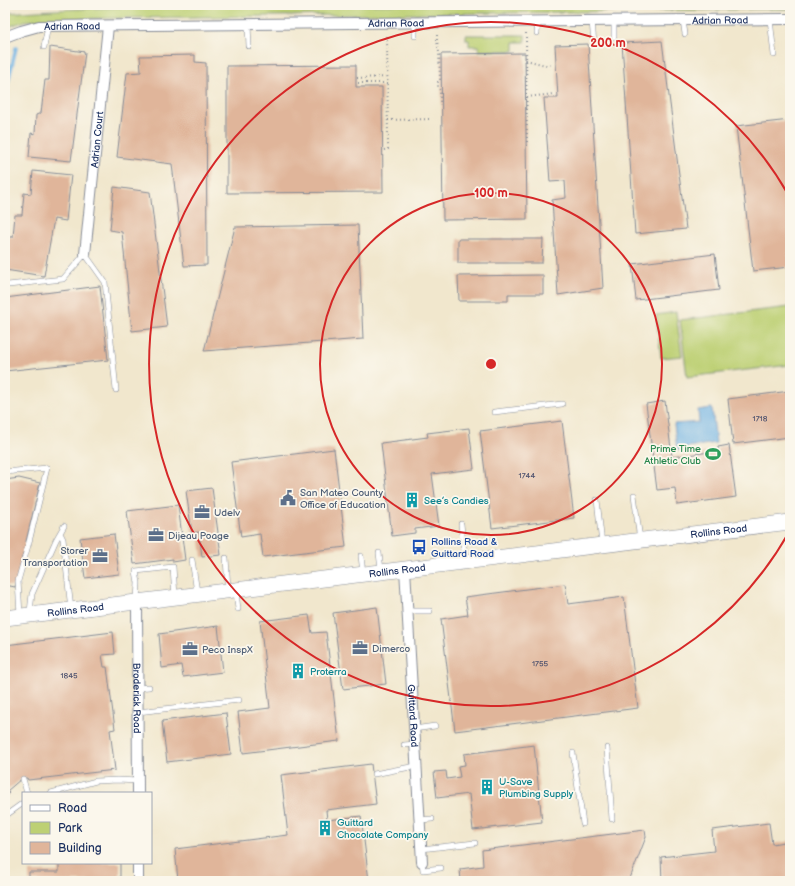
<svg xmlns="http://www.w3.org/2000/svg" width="795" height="886" font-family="'Balsamiq Sans',sans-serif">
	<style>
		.green { fill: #bdd074; stroke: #6c8069 }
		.water { fill: #6db1e3; stroke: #4470a0 }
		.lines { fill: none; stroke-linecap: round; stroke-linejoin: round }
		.stream { stroke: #6db1e3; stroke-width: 3.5 }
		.building { fill: #e0b59a }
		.service-casing { stroke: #868b96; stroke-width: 6 }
		.minor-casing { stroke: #868b96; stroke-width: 12 }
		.secondary-casing { stroke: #868b96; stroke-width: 16 }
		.path { stroke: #868b96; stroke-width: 2; stroke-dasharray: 1 3; stroke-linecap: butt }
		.service { stroke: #fff; stroke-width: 5 }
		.minor { stroke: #fff; stroke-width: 10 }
		.secondary { stroke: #fff; stroke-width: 15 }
		.ring { fill: none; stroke: #d62828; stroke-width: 2 }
		.labels { text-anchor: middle; stroke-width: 3.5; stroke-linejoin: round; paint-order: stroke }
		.number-label { font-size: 8px; fill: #4c506d }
		.street-label { font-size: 10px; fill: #1b2f5e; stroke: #fbf7ec }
		.leisure-label { font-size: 10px; fill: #27864d; stroke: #fbf7ec; text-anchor: end }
		.service-label { font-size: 10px; fill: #4e5e75; stroke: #fbf7ec; text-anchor: start }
		.culture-label { font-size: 10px; fill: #0d838f; stroke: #fbf7ec; text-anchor: start }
		.transit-label { font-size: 10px; fill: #164399; stroke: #fbf7ec; text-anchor: start }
		.centre { fill: #d62828; stroke: #fbf7ec; stroke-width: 2 }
		.ring-label { font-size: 12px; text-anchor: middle; font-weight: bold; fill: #d62828; stroke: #fbf7ec; stroke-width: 3.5; stroke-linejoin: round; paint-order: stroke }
	</style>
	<rect width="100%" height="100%" fill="#fbf7ec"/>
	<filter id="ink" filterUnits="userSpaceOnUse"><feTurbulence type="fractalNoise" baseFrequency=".025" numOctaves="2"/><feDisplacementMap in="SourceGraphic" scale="8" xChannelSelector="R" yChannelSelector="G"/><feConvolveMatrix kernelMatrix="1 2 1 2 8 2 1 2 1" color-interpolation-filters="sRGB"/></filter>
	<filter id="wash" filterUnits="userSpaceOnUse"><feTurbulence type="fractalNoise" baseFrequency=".012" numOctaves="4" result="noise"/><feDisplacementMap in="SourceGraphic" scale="16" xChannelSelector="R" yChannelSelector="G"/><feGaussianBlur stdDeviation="0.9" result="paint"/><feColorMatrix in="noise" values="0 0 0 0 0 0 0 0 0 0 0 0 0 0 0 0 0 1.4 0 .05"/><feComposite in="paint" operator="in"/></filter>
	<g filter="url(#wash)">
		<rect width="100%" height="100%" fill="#f1e7cd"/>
		<!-- green -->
		<path class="green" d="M177,5H790V9L51,19L25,21L5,28V13L54,10Z
			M466,35H525V42H514V51H479V46H469V40H466Z
			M790,307V365L687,377L680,320Z
			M676,312L682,356L661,358L656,315Z"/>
		<!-- water -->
		<path class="water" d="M712,408L716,443L680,448V450H677L674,424L699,422L698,410Z"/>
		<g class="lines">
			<!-- stream -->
			<path class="stream" d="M5,95L16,48"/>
		</g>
		<g id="blocks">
			<!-- building -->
			<path class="building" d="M662,41L686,229L635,234L622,43Z
				M588,44L603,288L558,295L552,200L566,198L565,181L550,182L544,98H558L555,45Z
				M50,47L85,52L71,161L29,157L31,133L35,134L36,115L41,113L45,80H49Z
				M525,53L527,219L443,220L441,54Z
				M195,55V62L206,63L207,265L184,266L172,164L117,157L127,73L141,72L140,56Z
				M356,65V87H382L383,192L227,193V66Z
				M790,120V267L753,271L736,126Z
				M33,171L71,175L66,221L54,219L44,276L5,270L8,237H13L15,215H22L24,193L31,194Z
				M114,187L150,192L167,327L132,331L122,232L110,230Z
				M358,225L363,339L204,351L235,227Z
				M458,239H543L542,263H458Z
				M715,254L719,290L636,300L632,264Z
				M543,275V294H508V301H459L458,276Z
				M100,286L108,360L5,371V298Z
				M790,391V437L733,444L728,399Z
				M665,401L672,457L718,451V447L729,445L736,497L677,505L675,488L657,490L646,404Z
				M562,421L574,518L492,528L480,431Z
				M469,428L474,469L432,474L439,526L415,529V533L392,536L381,443L428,437L427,433Z
				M334,449L346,547L263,557L260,534L241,537L231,462Z
				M19,478L40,483L15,587L5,585V480Z
				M212,488L221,555L202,557L199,532L192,533L186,491Z
				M178,505L185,560L173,562V559L134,564L127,511Z
				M114,534L119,574L85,578L80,538Z
				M565,584L568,604L624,597L638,708L455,731L441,619L468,615L465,597Z
				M377,607L386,684L343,689L333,613Z
				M309,615L312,633L326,632L339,741L243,753L238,712L270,708L260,621Z
				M218,626L223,672L183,677L181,665L162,668L159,634Z
				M113,632L115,654L102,655L104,667H107L115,729L110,730L115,770L28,780L27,778L21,779L7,791L9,793L5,797V645Z
				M226,713L231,754L167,762L162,721Z
				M534,745L542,822L473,830L469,794L437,798L434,772L446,771L447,779L460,777L458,766L465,765L464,754Z
				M371,764L376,804L326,810L327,820L361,816L369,881H178L175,849L288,835L281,775Z
				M769,823L772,844L790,841V881H662L661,857L714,851L712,830Z
				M645,830L646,837L629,881H461L460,869L483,866L482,850Z
				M59,863H120V881H29V872H59Z"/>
		</g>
	</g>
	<g filter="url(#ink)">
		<use href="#blocks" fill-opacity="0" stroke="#868b96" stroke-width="1"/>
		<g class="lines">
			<defs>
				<path id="service" d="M770,19L774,55
					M683,20L685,34
					M592,21L594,44
					M248,25L249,46
					M537,33L538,22
					M415,36V23
					M614,37V21
					M44,47L48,26
					M8,285L63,279L85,254L105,282L116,390
					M494,412L562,404
					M5,472L47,468L29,542L18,581L20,615
					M634,495L640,540
					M597,500L602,544
					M461,524L465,561
					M60,533L63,539L71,609
					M379,553L381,570
					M361,556L363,573
					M226,558L228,589
					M192,560L197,592
					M236,592L238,609
					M137,600L138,583L136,571L173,567L175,596
					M407,611H430
					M30,612L32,594L56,540L64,526
					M138,688L149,687
					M138,712L239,700
					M414,729L435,726
					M404,745L415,744
					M607,748L612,819
					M573,753L583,824
					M374,774L416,766
					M23,779L27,793
					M51,793L96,781L118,780L138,781
					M5,816L23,803
					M420,820L432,819
					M421,849L475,843
					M422,862L423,870L441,868"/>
				<g id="minor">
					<path id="s1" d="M5,37L21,31L39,26L790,19"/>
					<path id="s2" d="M85,254L108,26"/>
					<path id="s3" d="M405,569L422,862"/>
					<path id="s4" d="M137,603L138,793"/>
					<path d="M138,863V881"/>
				</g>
				<g id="secondary">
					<path id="s5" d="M5,618L790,522"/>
				</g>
			</defs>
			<!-- service casing -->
			<use href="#service" class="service-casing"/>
			<!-- minor casing -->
			<use href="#minor" class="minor-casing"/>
			<!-- secondary casing -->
			<use href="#secondary" class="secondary-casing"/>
			<!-- path -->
			<path class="path" d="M526,33L527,147
				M437,35V41L439,52L440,81L438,82V88L440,90V105
				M526,60L545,65H552
				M357,78L387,77
				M358,83H388
				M527,97L554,94
				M388,120L432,119
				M384,150L388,149L387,35"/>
			<!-- service -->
			<use href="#service" class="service"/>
			<!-- minor -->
			<use href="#minor" class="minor"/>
			<!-- secondary -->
			<use href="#secondary" class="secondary"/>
		</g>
	</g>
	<!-- distance rings -->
	<g class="ring">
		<circle cx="491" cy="364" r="171"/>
		<path d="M789 532A342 342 0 1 1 789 196"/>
	</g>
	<!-- icons -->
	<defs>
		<symbol id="stadium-bare" viewBox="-9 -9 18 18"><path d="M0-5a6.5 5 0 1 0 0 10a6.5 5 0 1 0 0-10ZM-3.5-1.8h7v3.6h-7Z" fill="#2e9e5b" stroke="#fbf7ec" stroke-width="2.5" paint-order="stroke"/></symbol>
		<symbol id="civic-bare" viewBox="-9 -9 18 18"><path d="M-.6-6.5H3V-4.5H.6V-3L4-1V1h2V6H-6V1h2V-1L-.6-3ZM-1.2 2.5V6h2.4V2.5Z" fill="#5c6f8a" stroke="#fbf7ec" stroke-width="2.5" paint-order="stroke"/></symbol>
		<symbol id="building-bare" viewBox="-9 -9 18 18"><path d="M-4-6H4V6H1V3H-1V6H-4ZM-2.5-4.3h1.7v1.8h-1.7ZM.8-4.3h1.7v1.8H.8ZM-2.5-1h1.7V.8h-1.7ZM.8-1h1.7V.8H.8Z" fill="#0f9aa8" stroke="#fbf7ec" stroke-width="2.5" paint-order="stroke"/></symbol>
		<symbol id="office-bare" viewBox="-9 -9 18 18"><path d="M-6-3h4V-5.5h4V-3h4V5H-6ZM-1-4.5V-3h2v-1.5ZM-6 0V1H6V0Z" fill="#5c6f8a" stroke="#fbf7ec" stroke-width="2.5" paint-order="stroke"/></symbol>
		<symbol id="bus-bare" viewBox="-9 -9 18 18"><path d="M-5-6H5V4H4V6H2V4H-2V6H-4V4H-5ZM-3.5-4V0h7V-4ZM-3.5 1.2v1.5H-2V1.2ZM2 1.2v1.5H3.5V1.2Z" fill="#1a4fb4" stroke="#fbf7ec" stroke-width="2.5" paint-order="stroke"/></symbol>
	</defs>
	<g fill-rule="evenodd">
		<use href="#stadium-bare" x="702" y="443" width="22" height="22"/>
		<use href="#civic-bare" x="277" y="487" width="22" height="22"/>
		<use href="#building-bare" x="401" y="489" width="22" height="22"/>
		<use href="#office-bare" x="191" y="501" width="22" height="22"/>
		<use href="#office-bare" x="145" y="524" width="22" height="22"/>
		<use href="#bus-bare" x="408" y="536" width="22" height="22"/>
		<use href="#office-bare" x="89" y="545" width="22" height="22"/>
		<use href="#office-bare" x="349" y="637" width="22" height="22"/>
		<use href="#office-bare" x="179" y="638" width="22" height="22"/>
		<use href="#building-bare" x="287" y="660" width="22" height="22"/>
		<use href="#building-bare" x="476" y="776" width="22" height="22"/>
		<use href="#building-bare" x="314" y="817" width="22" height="22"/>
	</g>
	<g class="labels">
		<!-- number labels -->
		<g class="number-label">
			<text x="760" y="421">1718</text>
			<text x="527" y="478">1744</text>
			<text x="540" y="666">1755</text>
			<text x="69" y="678">1845</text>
		</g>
		<!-- street labels -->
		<g class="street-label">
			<text dy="4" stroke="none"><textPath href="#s1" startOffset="717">Adrian Road</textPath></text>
			<text dy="4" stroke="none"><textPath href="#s1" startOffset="393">Adrian Road</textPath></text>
			<text dy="4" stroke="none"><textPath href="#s1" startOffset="69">Adrian Road</textPath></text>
			<text dy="4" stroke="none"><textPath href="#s2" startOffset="115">Adrian Court</textPath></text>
			<text dy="4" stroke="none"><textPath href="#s5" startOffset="719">Rollins Road</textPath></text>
			<text dy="4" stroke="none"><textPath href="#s5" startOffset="395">Rollins Road</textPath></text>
			<text dy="4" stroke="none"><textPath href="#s5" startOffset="71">Rollins Road</textPath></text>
			<text dy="4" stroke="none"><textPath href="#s4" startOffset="95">Broderick Road</textPath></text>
			<text dy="4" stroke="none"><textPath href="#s3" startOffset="147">Guittard Road</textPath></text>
		</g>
		<!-- leisure labels -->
		<g class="leisure-label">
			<text x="701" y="452">Prime Time<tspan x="701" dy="12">Athletic Club</tspan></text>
		</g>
		<!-- service labels -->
		<g class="service-label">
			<text x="300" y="496">San Mateo County<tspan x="300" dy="12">Office of Education</tspan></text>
			<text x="214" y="516">Udelv</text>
			<text x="168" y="539">Dijeau Poage</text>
			<text x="88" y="554" text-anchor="end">Storer<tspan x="88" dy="12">Transportation</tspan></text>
			<text x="372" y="652">Dimerco</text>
			<text x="202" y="653">Peco InspX</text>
		</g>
		<!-- culture labels -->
		<g class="culture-label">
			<text x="424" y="504">See’s Candies</text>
			<text x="310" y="675">Proterra</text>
			<text x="499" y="785">U-Save<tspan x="499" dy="12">Plumbing Supply</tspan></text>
			<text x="337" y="826">Guittard<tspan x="337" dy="12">Chocolate Company</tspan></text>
		</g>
		<!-- transit labels -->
		<g class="transit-label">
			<text x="431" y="545">Rollins Road &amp;<tspan x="431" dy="12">Guittard Road</tspan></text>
		</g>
	</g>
	<circle cx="491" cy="364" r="6" class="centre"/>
	<g class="ring-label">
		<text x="608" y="47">200 m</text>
		<text x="491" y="197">100 m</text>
	</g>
	<!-- margin -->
	<rect width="795" height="886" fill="none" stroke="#fbf7ec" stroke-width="20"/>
	<!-- legend -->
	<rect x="22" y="792" width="130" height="72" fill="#fbf7ec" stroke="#a1a7b3"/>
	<rect x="30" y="805" width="20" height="6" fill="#ffffff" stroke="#a1a7b3"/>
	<text x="58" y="812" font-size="12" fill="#1b2f5e">Road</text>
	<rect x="30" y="822" width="20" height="12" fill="#bdd074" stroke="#a1a7b3"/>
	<text x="58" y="832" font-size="12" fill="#1b2f5e">Park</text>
	<rect x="30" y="842" width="20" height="12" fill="#e0b59a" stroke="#a1a7b3"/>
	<text x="58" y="852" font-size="12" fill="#1b2f5e">Building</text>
</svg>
